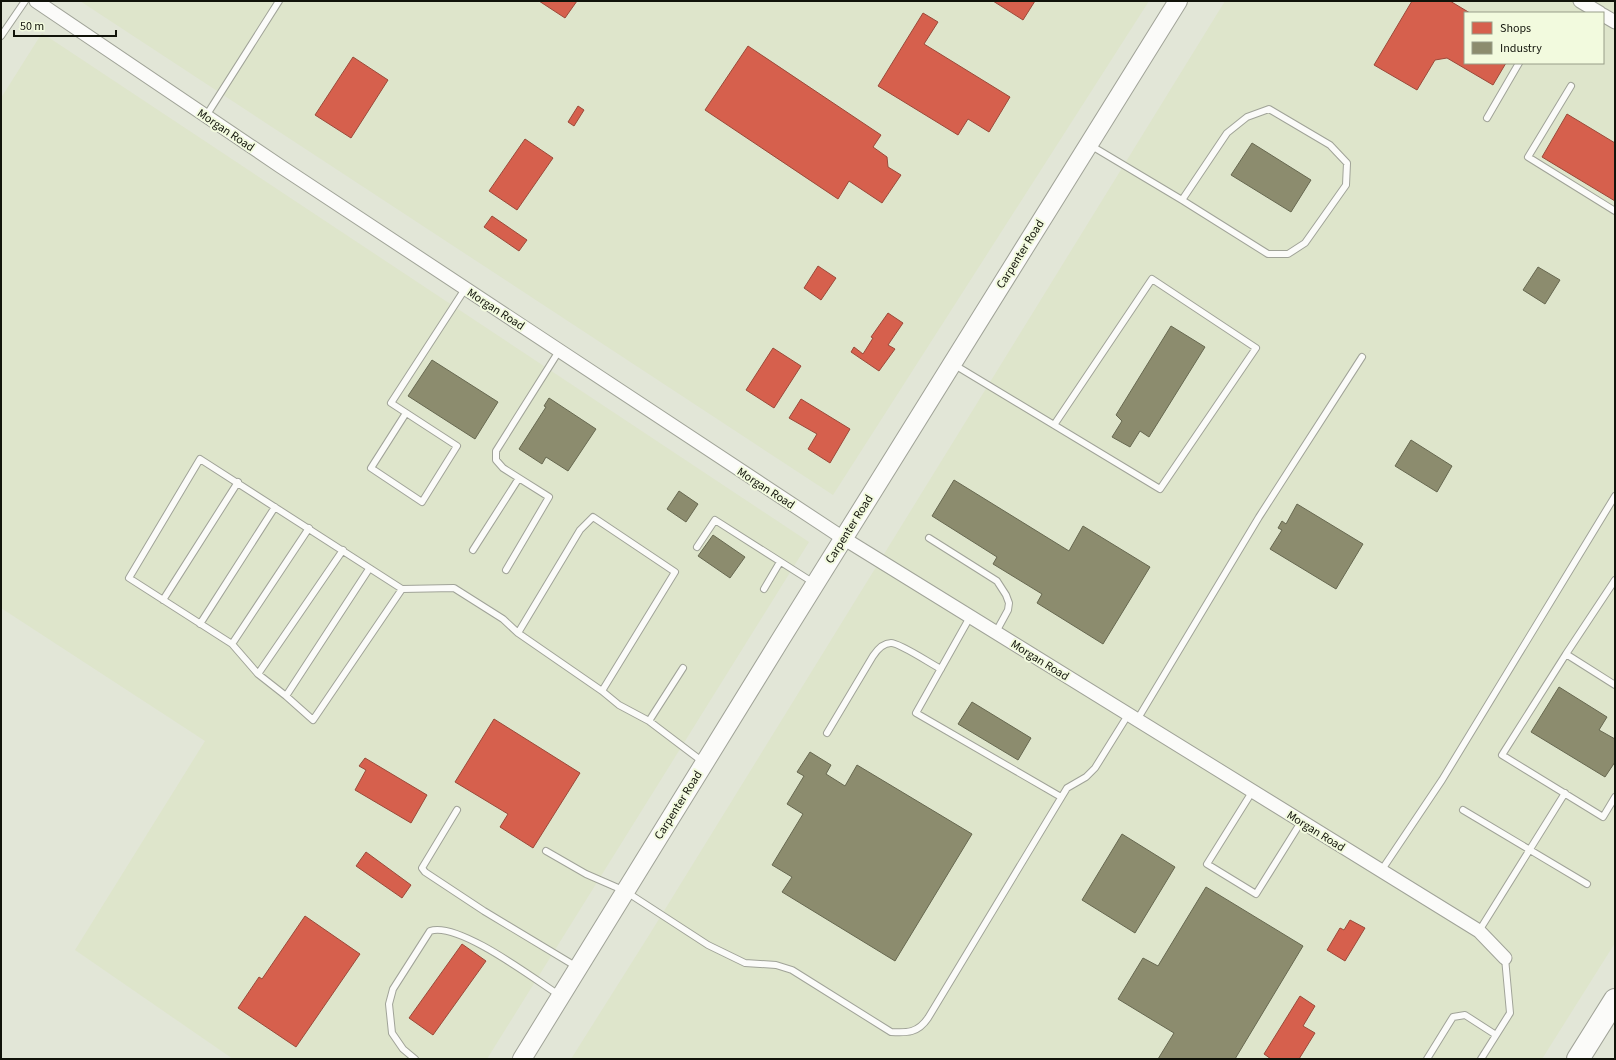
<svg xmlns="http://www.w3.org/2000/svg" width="1616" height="1060" font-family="'Source Sans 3',sans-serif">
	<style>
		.built { fill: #dee5cb; fill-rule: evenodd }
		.shops { fill: #d6604d; stroke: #9b4939 }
		.industry { fill: #8c8c6e; stroke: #676850 }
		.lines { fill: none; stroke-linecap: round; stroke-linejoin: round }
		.lane-casing { stroke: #a0a398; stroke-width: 8 }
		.street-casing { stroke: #a0a398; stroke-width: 15 }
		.secondary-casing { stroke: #a0a398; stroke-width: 20 }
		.highway-casing { stroke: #a0a398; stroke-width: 24 }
		.lane { stroke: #fbfbf9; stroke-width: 6 }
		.street { stroke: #fbfbf9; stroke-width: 13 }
		.secondary { stroke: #fbfbf9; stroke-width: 18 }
		.highway { stroke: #fbfbf9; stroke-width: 22 }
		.labels { text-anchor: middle; stroke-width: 4; stroke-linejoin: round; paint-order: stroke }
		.street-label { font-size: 12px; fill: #11130a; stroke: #f2fade }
	</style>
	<rect width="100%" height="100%" fill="#e2e6d7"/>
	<!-- built -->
	<path class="built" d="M80,1H1149L833,495Z
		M1225,1H1615V943L1542,1059H571L651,932ZM1465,13H1603V63H1465Z
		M42,33L809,542L487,1059H233L75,950L205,741L1,608V98Z"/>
	<!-- shops -->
	<path class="shops" d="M539,1H577L565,18Z
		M993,1H1035L1023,20Z
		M1412,1H1450L1470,13H1465V63H1506L1493,85L1447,58L1435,60L1417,90L1374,65Z
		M923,13L938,22L924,44L1010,97L989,132L968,119L958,135L878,86Z
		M748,46L881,135L873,147L887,157L888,167L901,175L882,203L849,181L838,199L705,110Z
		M353,57L388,80L351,138L315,115Z
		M578,106L584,110L574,126L568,122Z
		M1567,114L1615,143V201L1542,157Z
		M525,139L553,158L517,210L489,191Z
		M492,216L527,240L519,251L484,227Z
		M818,266L836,278L821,300L804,288Z
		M888,313L903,323L888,345L895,349L879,371L851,352L854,347L863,354L873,338L871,337Z
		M773,348L801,366L774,408L746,390Z
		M801,399L850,429L830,463L808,449L817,434L789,418Z
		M494,719L580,773L533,848L500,827L508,814L455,782Z
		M365,758L427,795L411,823L355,790L366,770L359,766Z
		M366,852L411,885L402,898L356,866Z
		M305,916L360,954L296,1047L238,1008L259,977L262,979Z
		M1350,920L1365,928L1345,961L1327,950L1340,928L1344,930Z
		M462,944L486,961L433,1035L409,1018Z
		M1300,996L1315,1006L1303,1026L1315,1033L1299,1059H1271L1264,1054Z"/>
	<!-- industry -->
	<path class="industry" d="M1252,143L1311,180L1291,212L1231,175Z
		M1538,267L1560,280L1545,304L1523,290Z
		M1171,326L1205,347L1149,437L1140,431L1130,447L1112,437L1122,421L1116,415Z
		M432,360L498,402L475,439L408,396Z
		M549,398L596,429L568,471L546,457L542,464L519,449L546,407L544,406Z
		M1411,440L1452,466L1437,492L1395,466Z
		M954,480L1069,551L1083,526L1150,567L1103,644L1037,603L1042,594L993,564L997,557L932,516Z
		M679,491L698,504L686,522L667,509Z
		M1297,504L1363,544L1336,589L1270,549L1282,530L1278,528L1282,521L1286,524Z
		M713,535L745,557L730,578L698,556Z
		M1559,687L1607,717L1599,730L1615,739V762L1605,777L1531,732Z
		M972,702L1031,738L1018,760L958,724Z
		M810,752L831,765L826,774L845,786L857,765L972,834L895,961L782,892L792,877L772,865L803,814L787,804L804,776L797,772Z
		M1122,834L1175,867L1135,933L1082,900Z
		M1206,887L1303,946L1235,1059H1158L1174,1033L1118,999L1143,958L1158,966Z"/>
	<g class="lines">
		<defs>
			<path id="lane" d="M1,36L25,1
				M1571,86L1528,157L1615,211
				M206,116L279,1
				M1487,118L1519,63
				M1090,145L1182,200L1268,254H1288L1305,243L1346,185L1347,163L1330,145L1269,109L1247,117L1227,133L1182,200
				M953,364L1160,489L1256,348L1152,279L1054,425
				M406,413L371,468L422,502L457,446L391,403L465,289
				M929,538L997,581L1006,595L1009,603L1008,610L996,632
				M697,547L715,520L814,583
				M343,550L258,674L232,644L129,578L200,459L402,589L454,588L503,619L518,633L602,691L619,705L649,721L703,762
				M473,550L519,478
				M506,570L549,497L503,468L496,460V451L559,351
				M764,589L780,562
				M163,600L238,482
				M970,617L916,713L1061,797
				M200,624L275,507
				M518,633L580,530L593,517L675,572L602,691
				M232,644L309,528
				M1566,654L1615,580
				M258,674L286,696L313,720L402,589
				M1615,685L1566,654L1502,755L1603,817L1615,797
				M286,696L369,569
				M1137,720L1259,517L1362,357
				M649,721L683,668
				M827,733L873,656C877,650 883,643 891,643C900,643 931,664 941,669
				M1252,792L1207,864L1256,894L1301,822
				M457,810L422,868L425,872L484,911L577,967
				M1463,810L1587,884
				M546,851L586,874L625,891L708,945L745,963L776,965L792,970L891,1032C907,1033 918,1033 928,1018L1067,788L1086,777L1095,768L1128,715
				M1381,871L1442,780L1615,496
				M1479,931L1565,793
				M415,1059L403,1049L392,1033L389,1004L393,989L430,931C458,921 534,979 559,995
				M1427,1059L1453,1017L1465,1015L1496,1035
				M1481,1059L1510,1013L1505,958"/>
			<path id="street" d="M36,1L280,166L843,538L1479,931L1505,958
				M1580,1L1600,13
				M1603,15L1615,22"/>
			<path id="secondary" d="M522,1059L779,642L1178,1"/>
			<path id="highway" d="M1578,1059L1615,1000"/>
		</defs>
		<!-- lane casing -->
		<use href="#lane" class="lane-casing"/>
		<!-- street casing -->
		<use href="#street" class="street-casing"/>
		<!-- secondary casing -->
		<use href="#secondary" class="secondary-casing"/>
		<!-- highway casing -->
		<use href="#highway" class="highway-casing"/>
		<!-- lane -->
		<use href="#lane" class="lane"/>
		<!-- street -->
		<use href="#street" class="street"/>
		<!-- secondary -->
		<use href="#secondary" class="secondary"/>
		<!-- highway -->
		<use href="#highway" class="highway"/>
	</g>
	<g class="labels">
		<!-- street labels -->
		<g class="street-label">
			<text transform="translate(226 130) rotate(34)" y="4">Morgan Road</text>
			<text transform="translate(1020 254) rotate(-58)" y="4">Carpenter Road</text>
			<text transform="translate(496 309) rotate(33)" y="4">Morgan Road</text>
			<text transform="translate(766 488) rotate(33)" y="4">Morgan Road</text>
			<text transform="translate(849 529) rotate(-58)" y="4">Carpenter Road</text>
			<text transform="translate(1040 660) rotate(32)" y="4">Morgan Road</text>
			<text transform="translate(678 805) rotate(-58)" y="4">Carpenter Road</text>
			<text transform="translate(1316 831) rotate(32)" y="4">Morgan Road</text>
		</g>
	</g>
	<!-- border -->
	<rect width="1616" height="1060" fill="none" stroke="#11130a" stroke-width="4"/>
	<!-- legend -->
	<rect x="1464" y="12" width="140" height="52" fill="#f2fade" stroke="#989e89"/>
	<rect x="1472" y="22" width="20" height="12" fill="#d6604d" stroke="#989e89"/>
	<text x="1500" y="32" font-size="12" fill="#11130a">Shops</text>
	<rect x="1472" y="42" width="20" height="12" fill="#8c8c6e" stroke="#989e89"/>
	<text x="1500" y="52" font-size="12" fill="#11130a">Industry</text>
	<!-- scale -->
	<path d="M14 30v6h102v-6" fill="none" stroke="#11130a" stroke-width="2"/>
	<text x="20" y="30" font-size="12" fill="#11130a" stroke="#f2fade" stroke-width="3" paint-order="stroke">50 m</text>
</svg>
